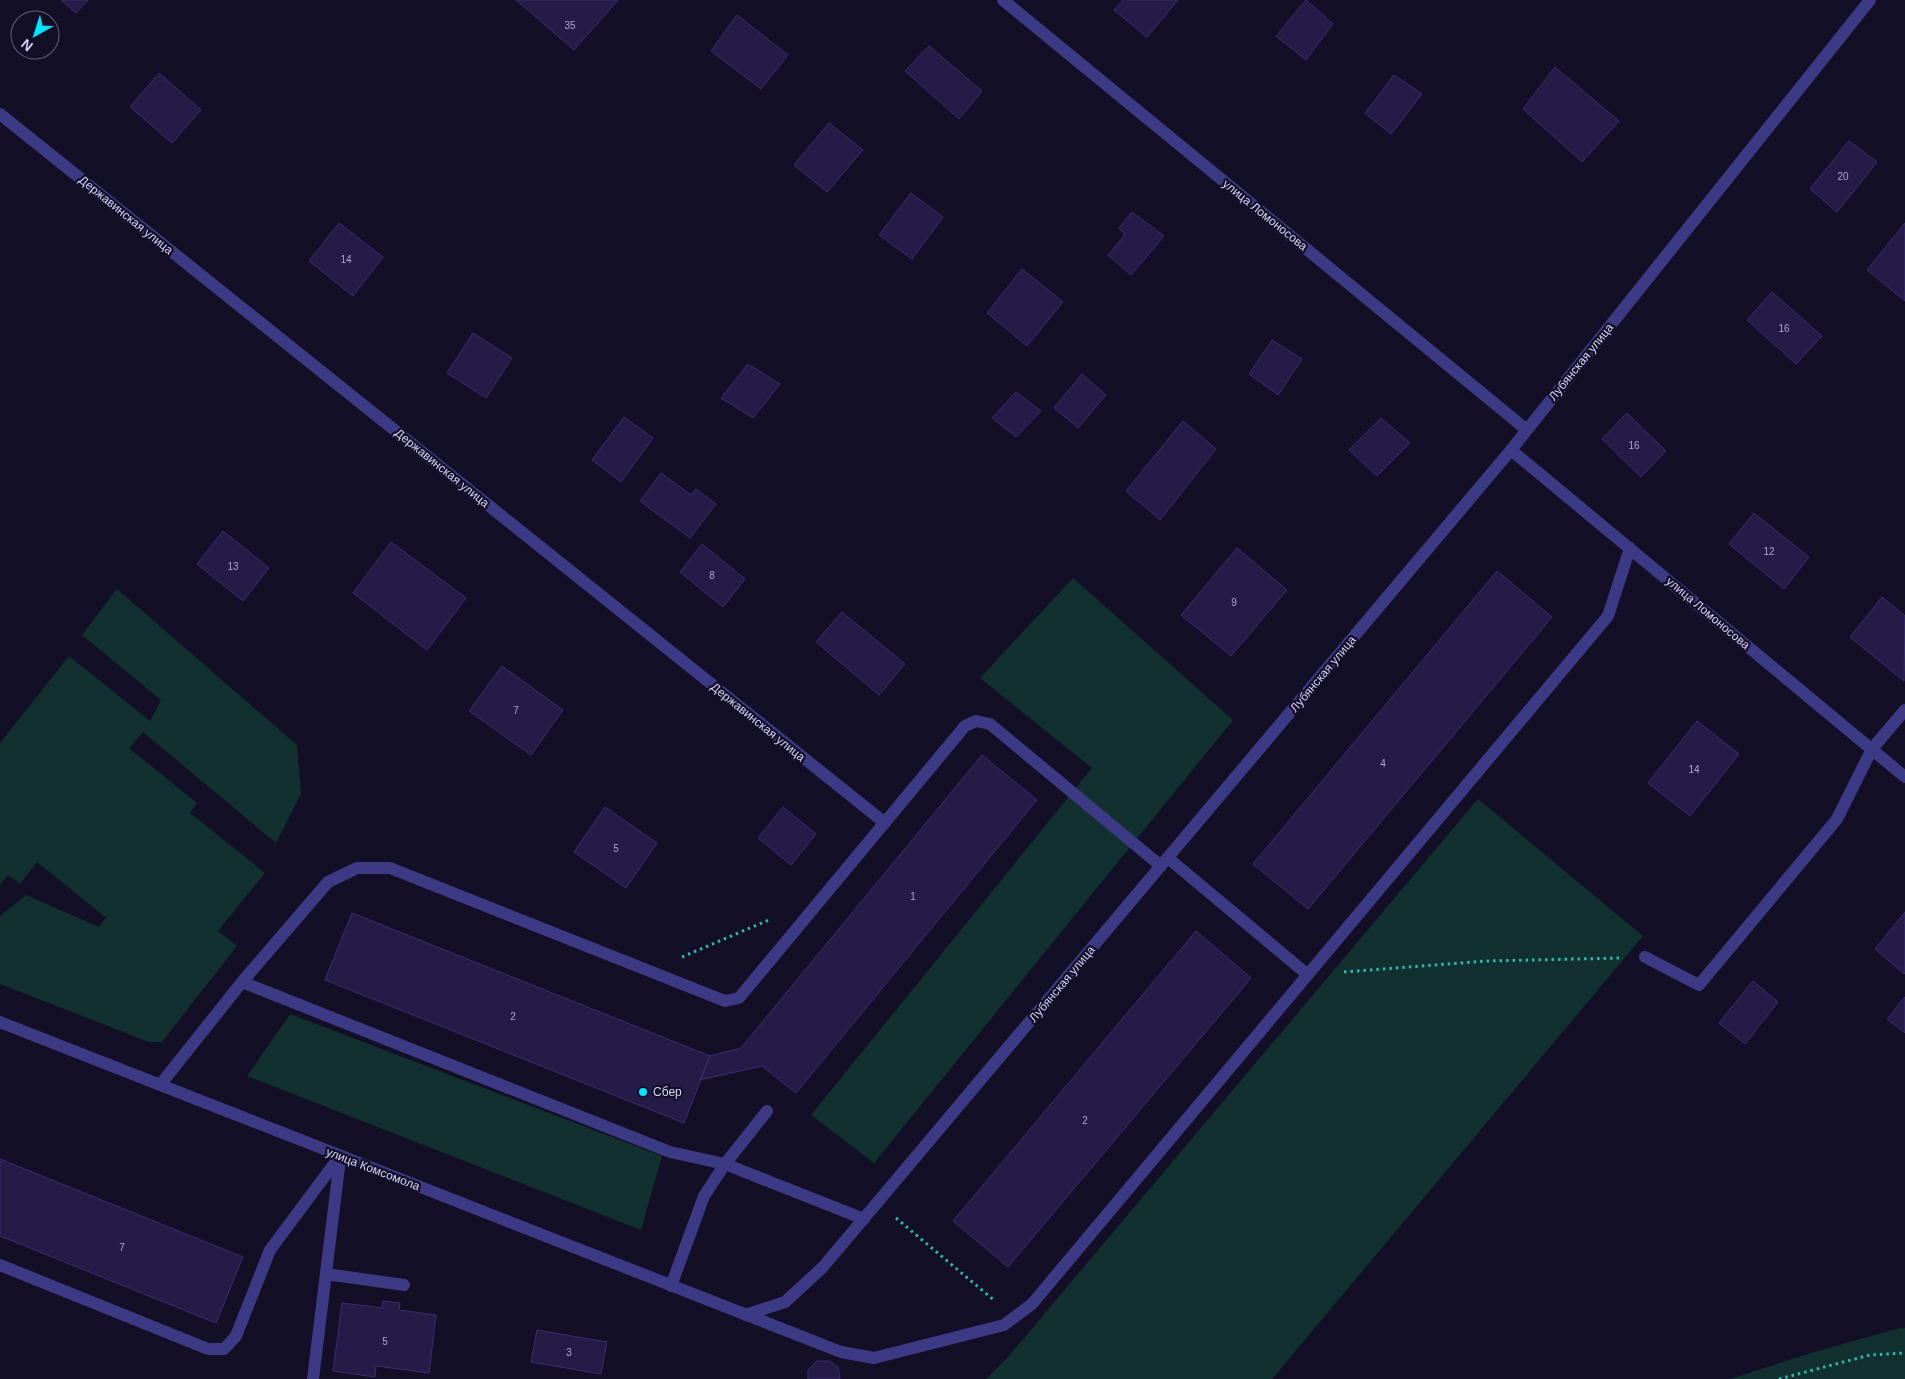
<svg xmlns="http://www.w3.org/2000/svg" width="1905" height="1379" font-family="Arial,sans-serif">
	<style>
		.green { fill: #12302f }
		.building { fill: #241b47; stroke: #3b2d73 }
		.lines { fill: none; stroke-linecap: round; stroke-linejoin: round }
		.path { stroke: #2fb8b0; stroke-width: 3; stroke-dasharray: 2.5 4; stroke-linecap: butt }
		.minor { stroke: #3d3a85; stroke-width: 12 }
		.poi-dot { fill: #00e5ff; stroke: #130f26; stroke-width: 2 }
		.labels { text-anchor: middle; stroke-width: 4.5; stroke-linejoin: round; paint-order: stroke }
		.number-label { font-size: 10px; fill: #aca6d1 }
		.street-label { font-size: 12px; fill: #d9d4ff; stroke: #130f26 }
		.poi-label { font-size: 12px; fill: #d9d4ff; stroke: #130f26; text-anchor: start }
	</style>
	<rect width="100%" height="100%" fill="#130f26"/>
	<!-- green -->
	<path class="green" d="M1073,578L1233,720L874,1163L811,1115L1092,768L980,678Z
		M117,589L297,745L301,794L276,843L143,732L129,748L197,803L190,813L265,873L218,931L237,946L162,1042H149L0,984V916L26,895L99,927L108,915L105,917L37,862L20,884L8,875L0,885V743L69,656L150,721L161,700L82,635Z
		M1478,799L1643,936L1272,1379H986L1008,1357Z
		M290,1014L662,1156L641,1230L247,1076Z
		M1900,1328H1905V1379H1730L1814,1352Z"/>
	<!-- building -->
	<path class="building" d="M61,0H88L76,13Z
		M516,0H618L574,50Z
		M1123,0H1178L1147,37L1114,10Z
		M1306,0L1333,24L1306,60L1276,36Z
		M737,15L788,55L761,89L711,51Z
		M929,46L982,91L959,119L905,71Z
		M1555,67L1619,121L1582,162L1523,109Z
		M159,73L201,110L172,143L130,107Z
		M1394,75L1422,94L1391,134L1365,113Z
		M829,123L863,150L827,192L794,165Z
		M1849,141L1877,162L1837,212L1810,189Z
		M911,193L943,217L912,259L879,235Z
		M1132,212L1164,236L1131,275L1108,255L1125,235L1119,228Z
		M339,223L383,257L353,296L309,261Z
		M1905,223V301L1867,270Z
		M1022,269L1063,302L1027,346L987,313Z
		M1772,292L1822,336L1796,364L1747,320Z
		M473,333L512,358L486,398L447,373Z
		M1272,340L1302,359L1278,395L1249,374Z
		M748,364L780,384L753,418L721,398Z
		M1082,374L1106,395L1078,428L1054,408Z
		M1016,392L1041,411L1016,437L992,418Z
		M1627,413L1666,451L1641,477L1602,439Z
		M624,417L653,438L621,482L592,460Z
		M1381,418L1410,443L1377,476L1349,450Z
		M1183,421L1216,449L1160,520L1126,491Z
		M661,473L691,495L696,489L716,504L690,538L640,501Z
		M1754,513L1809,557L1784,589L1729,544Z
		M223,531L269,568L243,601L197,564Z
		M391,542L466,598L427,650L353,593Z
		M702,544L745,579L723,607L680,572Z
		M1237,548L1287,590L1231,656L1181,615Z
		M1497,571L1552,617L1308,909L1253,864Z
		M1882,597L1905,616L1904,681L1850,637Z
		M842,612L905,664L879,695L816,642Z
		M502,666L563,710L531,755L469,711Z
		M1697,721L1739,754L1690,816L1648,783Z
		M982,755L1037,800L796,1093L762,1066L700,1080L710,1056L741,1048Z
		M605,807L657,843L626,888L574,852Z
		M783,807L816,834L791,865L758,838Z
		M1905,912V973L1904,974L1875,949Z
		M352,913L710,1056L684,1123L325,980Z
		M1196,931L1251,978L1008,1267L953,1221Z
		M1753,981L1778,1002L1745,1044L1719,1023Z
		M1905,997V1033L1887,1019Z
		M0,1159L243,1257L216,1323L0,1236Z
		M383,1301L400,1303L399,1310L436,1315L429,1373L376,1366L375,1377L333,1371L342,1303L382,1308Z
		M537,1330L607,1342L601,1374L531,1362Z
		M817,1361H829L838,1367L840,1379H808V1370Z"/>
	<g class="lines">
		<!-- path -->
		<path class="path" d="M682,957L771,919
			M1344,972L1486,961L1622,958
			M896,1218L995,1301
			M1779,1379L1870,1355L1905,1353"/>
		<!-- minor -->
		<path class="minor" d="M1003,0L1527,430
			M0,114L885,823
			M1511,450L1905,777
			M1168,858L1308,975
			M1645,957L1699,985L1837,819L1872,749L1905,710
			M242,982L670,1152L725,1164L864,1219
			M0,1022L841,1352L874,1358L1004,1325L1032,1304L1608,616L1630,548
			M160,1085L242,982L328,882L357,868H390L725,1001L739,998L965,726L976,721L990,724L1161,866
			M0,1265L208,1349H224L236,1336L270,1250L340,1156
			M326,1274L404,1285
			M671,1286L704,1196L725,1164L767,1111
			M745,1315L785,1302L823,1267L1511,450L1870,0
			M313,1379L340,1159"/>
	</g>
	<!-- markers -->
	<circle class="poi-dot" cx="643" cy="1092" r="5"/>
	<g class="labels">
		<!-- number labels -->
		<g class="number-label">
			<text x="570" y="29">35</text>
			<text x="1843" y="180">20</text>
			<text x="346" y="263">14</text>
			<text x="1784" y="332">16</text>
			<text x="1634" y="449">16</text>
			<text x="1769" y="555">12</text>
			<text x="233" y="570">13</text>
			<text x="712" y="579">8</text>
			<text x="1234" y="606">9</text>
			<text x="516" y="714">7</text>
			<text x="1383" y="767">4</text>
			<text x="1694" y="773">14</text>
			<text x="616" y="852">5</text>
			<text x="913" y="900">1</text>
			<text x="513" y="1020">2</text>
			<text x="1085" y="1124">2</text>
			<text x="122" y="1251">7</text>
			<text x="385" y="1345">5</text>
			<text x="569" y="1356">3</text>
		</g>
		<!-- street labels -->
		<g class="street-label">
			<text transform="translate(126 215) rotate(39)" y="4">Державинская улица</text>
			<text transform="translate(1265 215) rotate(39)" y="4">улица Ломоносова</text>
			<text transform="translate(1581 362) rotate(-51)" y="4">Лубянская улица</text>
			<text transform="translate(442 468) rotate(39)" y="4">Державинская улица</text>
			<text transform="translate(1708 613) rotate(40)" y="4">улица Ломоносова</text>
			<text transform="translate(1323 674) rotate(-50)" y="4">Лубянская улица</text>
			<text transform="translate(758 722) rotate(39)" y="4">Державинская улица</text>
			<text transform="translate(1062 984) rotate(-50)" y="4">Лубянская улица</text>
			<text transform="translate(373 1169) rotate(21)" y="4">улица Комсомола</text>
		</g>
		<!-- poi labels -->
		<g class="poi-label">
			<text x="653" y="1096">Сбер</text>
		</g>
	</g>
	<!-- north arrow -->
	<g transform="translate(35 35) rotate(219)"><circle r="24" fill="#130f26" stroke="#625e7d"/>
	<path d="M0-4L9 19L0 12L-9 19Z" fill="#00e5ff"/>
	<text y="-8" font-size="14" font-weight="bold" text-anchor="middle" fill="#d9d4ff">N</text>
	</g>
</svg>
